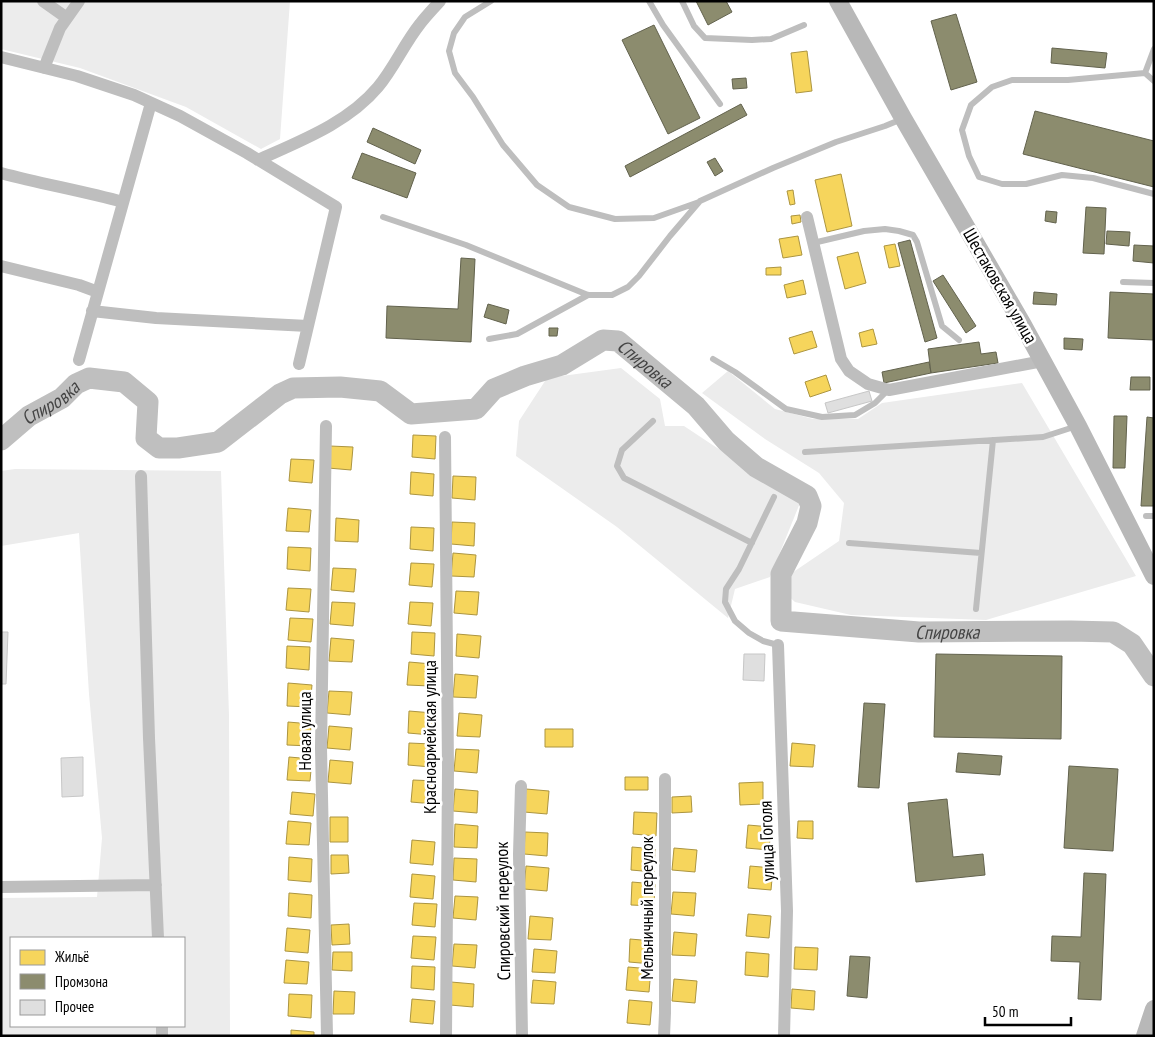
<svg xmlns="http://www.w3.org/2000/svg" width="1155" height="1037" font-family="'PT Sans Narrow',sans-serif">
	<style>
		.green { fill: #ececec; fill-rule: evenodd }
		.homes { fill: #f6d55c; stroke: #ac9540 }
		.industry { fill: #8c8c6e; stroke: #62624d }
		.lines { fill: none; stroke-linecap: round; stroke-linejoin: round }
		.river { stroke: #bfbfbf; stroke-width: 21 }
		.building { fill: #dfdfdf; stroke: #c7c7c7 }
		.lane { stroke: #bebebe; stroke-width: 6 }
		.street { stroke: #bebebe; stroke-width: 12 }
		.secondary { stroke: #b8b8b8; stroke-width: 18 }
		.labels { text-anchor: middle; stroke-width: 5; stroke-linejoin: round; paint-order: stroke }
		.street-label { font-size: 18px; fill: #000; stroke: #fff }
		.water-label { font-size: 19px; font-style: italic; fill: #444; stroke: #fff }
	</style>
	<rect width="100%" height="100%" fill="#fff"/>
	<!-- green -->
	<path class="green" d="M1,1H290L280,139L261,149L186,107L80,68L1,49Z
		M621,368L660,399L665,426H684L800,503L770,577L735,589L728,618L617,527L516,456L519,421L547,378Z
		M728,371L775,409L813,419H858L882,403L1022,383L1136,576L986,620L851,615L795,602L784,592L786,577L839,541L844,503L819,473L765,439L702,393Z
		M15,469L221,471L229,715L230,1036H1V898L97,897L102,838L89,694L79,533L1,546V471ZM11,938H184V1026H11Z"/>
	<!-- homes -->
	<path class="homes" d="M807,51L812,91L796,93L791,53Z
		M841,174L852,226L827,232L815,180Z
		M793,190L795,204L790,205L787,191Z
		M800,215L801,222L792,224L791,216Z
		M798,236L802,255L783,258L779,239Z
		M895,244L900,266L889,268L884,246Z
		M858,252L866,283L845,289L837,257Z
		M781,267V275H766V268Z
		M803,280L806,294L787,298L784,285Z
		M873,329L877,344L862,347L859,333Z
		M812,331L817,347L794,354L789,338Z
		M826,375L831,390L810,397L805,382Z
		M413,435L436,436L435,459L412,457Z
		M330,446L353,447L351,470L328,468Z
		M291,459L314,460L312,483L289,481Z
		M411,472L434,474L433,496L410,494Z
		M453,476L476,477L475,500L452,498Z
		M288,508L311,510L309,532L286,531Z
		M336,518L359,520L358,542L335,541Z
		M452,522L475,523L474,546L451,544Z
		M411,527L434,528L433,551L410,549Z
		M288,547L311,548L310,571L287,569Z
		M453,553L476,555L474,577L451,576Z
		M411,563L434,564L432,587L409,585Z
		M333,568L356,569L354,592L331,590Z
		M288,588L311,589L309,612L286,610Z
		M456,591L479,592L477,615L454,613Z
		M332,602L355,603L353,626L330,624Z
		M410,602L433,603L431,626L408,624Z
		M290,618L313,619L311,642L288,640Z
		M412,632L435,633L434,656L411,654Z
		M457,634L481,636L479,658L456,656Z
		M331,638L354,640L352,662L329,661Z
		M287,646L310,647L309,670L286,668Z
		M409,662L432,664L430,686L407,685Z
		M455,674L478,676L476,698L453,697Z
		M288,683L312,685L310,707L287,706Z
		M329,691L352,692L350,715L327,713Z
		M409,711L433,713L431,735L408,733Z
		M459,713L482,715L480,737L457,736Z
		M288,722L311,724L310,746L287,745Z
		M329,726L352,728L350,750L327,748Z
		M545,729H573V747H545Z
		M409,743L432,744L431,767L408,765Z
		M792,743L815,745L813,767L790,766Z
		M456,749L479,750L477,773L454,771Z
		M289,757L312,759L310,781L287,780Z
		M330,760L353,762L351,784L328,782Z
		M625,777H648V790H625Z
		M413,780L436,781L434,804L411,802Z
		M763,782V804L740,805L739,783Z
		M455,789L478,791L477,813L453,811Z
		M526,789L549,791L547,814L524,812Z
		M292,792L315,794L313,816L290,814Z
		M691,796L692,812L672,813V797Z
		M634,812L657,813L656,836L633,834Z
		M330,817H348V842H330Z
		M288,821L311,823L309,845L286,844Z
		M798,821H813V839L797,838Z
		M455,824L478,826L477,848L454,847Z
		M748,825L771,827L769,850L746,848Z
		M525,832L548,833L547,856L524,854Z
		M412,840L435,842L433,865L410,863Z
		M632,847L655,849L654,872L631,870Z
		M674,848L697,850L695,872L672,870Z
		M331,855H348L349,873L331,874Z
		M289,857L312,859L311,882L288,880Z
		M454,858L477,859L476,882L453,880Z
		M526,866L549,868L547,891L524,889Z
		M750,866L773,868L771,890L748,888Z
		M412,874L435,876L433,899L410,897Z
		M632,882L655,884L654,906L631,905Z
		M673,892L696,893L694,916L671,914Z
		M289,893L312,895L311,918L288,916Z
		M455,896L478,897L476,920L453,918Z
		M414,903L437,904L435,927L412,925Z
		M748,914L771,916L769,938L746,936Z
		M530,916L553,918L551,940L528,939Z
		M349,924L350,944L332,945L331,925Z
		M287,928L310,930L308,953L285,951Z
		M674,932L697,934L695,956L672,955Z
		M413,936L436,937L434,960L411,958Z
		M630,939L653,941L652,964L629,962Z
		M454,944L477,945L475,968L452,966Z
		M795,947L818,948L817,970L794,969Z
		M534,949L557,951L555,973L532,972Z
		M333,952H352V971L332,970Z
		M746,952L769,954L768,977L745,975Z
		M286,960L309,962L307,984L284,983Z
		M412,966L435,967L434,990L411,988Z
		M628,967L651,969L649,992L626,990Z
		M674,979L697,981L695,1003L672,1001Z
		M533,980L556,982L554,1004L531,1003Z
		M451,982L474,984L473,1007L450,1005Z
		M792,989L815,991L814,1010L791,1008Z
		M334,991L355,992L354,1014H333Z
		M289,994L312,995L311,1018L288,1016Z
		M412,999L435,1001L433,1024L410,1022Z
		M629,1000L652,1002L650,1025L627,1023Z
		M291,1030L314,1032V1036H291Z"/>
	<!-- industry -->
	<path class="industry" d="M696,1H726L732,12L708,25Z
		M956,14L977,82L951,90L931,21Z
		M654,25L700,118L668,134L622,40Z
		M1052,48L1107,53L1105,68L1051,63Z
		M746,78L747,88L733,89L732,79Z
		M741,104L747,115L630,177L625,166Z
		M1035,111L1154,141V187L1023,154Z
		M373,128L421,150L415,164L367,142Z
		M362,153L416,173L407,198L352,178Z
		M715,158L723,171L715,176L707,162Z
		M1086,207L1106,208L1104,254L1083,253Z
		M1046,211L1057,212L1056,223L1045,221Z
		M1107,231L1130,232L1129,246L1106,244Z
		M910,240L937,338L925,342L898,243Z
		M1134,245L1154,246V263L1133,261Z
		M461,258L475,259L471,342L386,338L387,306L458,309Z
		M943,275L976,326L966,333L933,281Z
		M1034,292L1057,294L1056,305L1033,304Z
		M1110,292L1154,294V340L1108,338Z
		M488,304L509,310L506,324L484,317Z
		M549,328H558L557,336H549Z
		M1064,338L1083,339L1082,350L1064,349Z
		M979,342L981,354L996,352L998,363L931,373L928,349Z
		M929,362L931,373L884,383L882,372Z
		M1131,377H1150V390H1130Z
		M1114,416H1127L1125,468H1113Z
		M1147,417L1154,418V506H1141Z
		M936,654L1062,656L1061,739L934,737Z
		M864,703L885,704L879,788L858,787Z
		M958,753L1002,756L1000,775L956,772Z
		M1069,766L1118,769L1113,851L1064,848Z
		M947,799L953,857L983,854L985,875L916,882L908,803Z
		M1084,873L1106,874L1101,1000L1078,999L1080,962L1051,961L1052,936L1081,937Z
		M850,956L870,957L867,998L847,996Z"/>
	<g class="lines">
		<!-- river -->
		<path class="river" id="s1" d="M1,440L29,416L62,398L76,384L89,378L124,382L148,402L146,438L159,448H178L218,442L280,394L293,388L340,387L380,391L411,414L476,409L494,389L525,376L562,365L603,340L618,341L696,406L726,441L756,467L807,496L811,506L807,523L781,574V621L919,632L1071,631L1113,632L1132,644L1154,676"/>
	</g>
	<!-- building -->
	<path class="building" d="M869,391L872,401L828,413L825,403Z
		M1,632H8L6,684H1Z
		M744,654H765L764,681L743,680Z
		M83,757V796L62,797L61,758Z"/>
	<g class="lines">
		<!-- lane -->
		<path class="lane" d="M491,1L465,17L454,33L449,51L455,73L473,97L503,145L537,185L569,207L615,219L654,218L699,202
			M649,1L663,25L720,104
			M682,1L694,26L705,38L752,40L771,39L804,25
			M1145,73L1154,49
			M1154,81L1145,73L1068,80H1012L992,87L971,105L962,130L969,156L979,177L1002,184H1026L1062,175L1093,178L1154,194
			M383,217L466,245L588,295H612L628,287L639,276L670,236L700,201L773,168L836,142L885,126L902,119
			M813,243L864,231L885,229L899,231L913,235L917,242L942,326L959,340
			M1123,282L1154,283
			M489,339L517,334L588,295
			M713,359L735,372L786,409L822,417L855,415L875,403L888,390
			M653,421L622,450L617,466L624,478L752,543
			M805,452L1043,437L1077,426
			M774,497L739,569L726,589L725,602L735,621L749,633L763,641L778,645
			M1146,516H1154
			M849,543L981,553
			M976,609L993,440"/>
		<!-- street -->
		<path class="street" d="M43,1L67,18
			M1,57L77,76L134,95L180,116L247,153L336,207L299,364
			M44,68L60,28L79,1
			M258,160C300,141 348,123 378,87C394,68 404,44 420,24C426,16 433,9 440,1
			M1,173C42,184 83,191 123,202
			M807,217L841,359L849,371L868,384L889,390L1043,361
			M1,266L79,285L98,292
			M92,311L156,318L308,326
			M79,360L151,103
			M326,426L321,748L327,1036
			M445,437L448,768L446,1036
			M141,476L149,738L158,938
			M778,645L787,911L784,1036
			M521,786L519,854L522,1036
			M1,887L156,885
			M162,1026V1036
			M664,1036L665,1013V779"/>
		<!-- secondary -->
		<path class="secondary" d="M838,1L903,118L1023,325L1078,426L1154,576
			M1145,1036L1154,1009"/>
	</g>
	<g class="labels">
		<!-- street labels -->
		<g class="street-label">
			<text transform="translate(1000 286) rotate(60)" y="6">Шестаковская улица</text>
			<text transform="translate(305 731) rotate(-90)" y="6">Новая улица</text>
			<text transform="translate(430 737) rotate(-90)" y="6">Красноармейская улица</text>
			<text transform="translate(767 841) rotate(-92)" y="6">улица Гоголя</text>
			<text transform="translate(647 908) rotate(-90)" y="6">Мельничный переулок</text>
			<text transform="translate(503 911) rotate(-91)" y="6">Спировский переулок</text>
		</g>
		<!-- water labels -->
		<g class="water-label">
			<text dy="7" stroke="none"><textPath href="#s1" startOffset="768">Спировка</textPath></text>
			<text dy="7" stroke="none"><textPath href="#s1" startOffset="62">Спировка</textPath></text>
			<text dy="7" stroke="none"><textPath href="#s1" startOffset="1278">Спировка</textPath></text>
		</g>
	</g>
	<!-- border -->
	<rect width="1155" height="1037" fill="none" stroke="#000000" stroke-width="5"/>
	<!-- legend -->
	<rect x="10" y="937" width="175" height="90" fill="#ffffff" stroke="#999999"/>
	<rect x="20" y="950" width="25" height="15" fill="#f6d55c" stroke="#999999"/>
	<text x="55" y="962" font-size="15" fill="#000000">Жильё</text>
	<rect x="20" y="974" width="25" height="15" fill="#8c8c6e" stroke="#999999"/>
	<text x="55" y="987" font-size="15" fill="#000000">Промзона</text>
	<rect x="20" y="1000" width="25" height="15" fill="#dfdfdf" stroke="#999999"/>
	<text x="55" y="1012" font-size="15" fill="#000000">Прочее</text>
	<!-- scale -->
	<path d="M985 1017v8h86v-8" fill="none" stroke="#000000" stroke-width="2.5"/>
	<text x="992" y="1017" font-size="15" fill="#000000" stroke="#ffffff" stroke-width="4" paint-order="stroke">50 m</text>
</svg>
